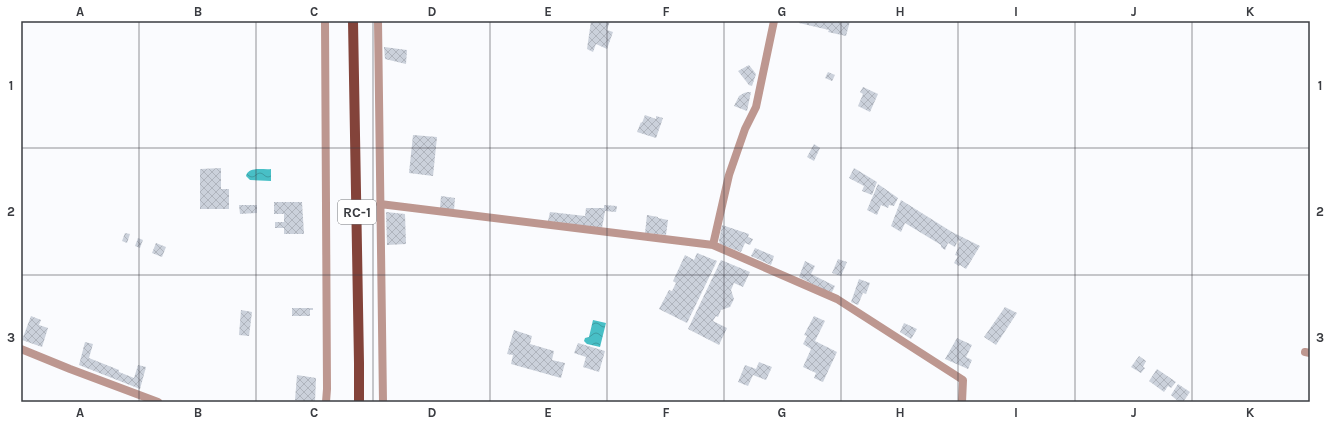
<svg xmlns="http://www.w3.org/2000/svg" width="1331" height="423" font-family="Karla,sans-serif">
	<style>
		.water { fill: url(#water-waves) }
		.building { fill: url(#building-cross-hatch) }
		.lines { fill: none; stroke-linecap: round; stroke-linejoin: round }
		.service { stroke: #bd9790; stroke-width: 8 }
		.minor { stroke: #bd9790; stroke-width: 8 }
		.primary { stroke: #83433a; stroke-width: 10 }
		.grid { fill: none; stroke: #3a3c41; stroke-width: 1; stroke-opacity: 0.55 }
		.labels { text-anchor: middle; stroke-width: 4; stroke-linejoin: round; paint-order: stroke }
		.shield { fill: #fff; stroke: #75767a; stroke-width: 1 }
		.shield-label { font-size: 14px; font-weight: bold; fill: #3a3c41 }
		.neatline { fill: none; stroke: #3a3c41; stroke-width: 1.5 }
		.grid-label { font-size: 13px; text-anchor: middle; font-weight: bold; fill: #3a3c41 }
	</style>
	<defs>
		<pattern id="water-waves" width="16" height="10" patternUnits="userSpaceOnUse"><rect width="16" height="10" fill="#48bfc6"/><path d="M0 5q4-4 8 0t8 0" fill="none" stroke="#3d9ca2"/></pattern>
		<pattern id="building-cross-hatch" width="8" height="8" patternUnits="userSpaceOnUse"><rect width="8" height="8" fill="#cbd1db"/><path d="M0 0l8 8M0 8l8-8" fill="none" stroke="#afb4bd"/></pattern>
	</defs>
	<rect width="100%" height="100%" fill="#fafbfe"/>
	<!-- water -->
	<path class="water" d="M271,169V181L250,180L246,176C248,166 263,170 271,169Z
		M593,320L606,323L600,347L587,344L584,341L585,338L589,337Z"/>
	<!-- building -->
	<path class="building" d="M591,21H610L607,30L613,32L607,49L596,44L593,52L587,49Z
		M799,21H850L846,36L828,32L829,30L799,23Z
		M384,47L407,50L406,64L385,59Z
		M749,65L756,74L752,86L749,85L738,71Z
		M828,72L835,75L832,81L825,78Z
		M863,87L878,94L870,112L858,106L863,94L860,92Z
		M748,92H751L747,111L734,106L739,96L744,93Z
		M645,115L656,119V116L663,118L656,138L637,132L641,122L642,123Z
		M413,135L437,137L433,176L409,173Z
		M814,144L820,148L814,161L807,157Z
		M221,168V189H229V209H200V169Z
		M854,168L877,182L872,195L862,191L864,186L849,178Z
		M878,184L898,198L894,206L889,205L888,208L881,205L877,215L867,210Z
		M441,196L455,198L454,210L440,208Z
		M901,200L952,232L980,246L966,269L960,265L959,266L954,263L958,256L955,255L959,246L958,245L960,241L958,240L955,247L948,243L945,250L941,247V245L905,223L901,232L891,226Z
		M274,202H302L304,234H284V228H275V222H284V214H274Z
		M239,205H257V213L240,214Z
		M604,205L617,206L616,212L605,211L602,228L548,221L550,212L585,216L586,208H604Z
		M386,212L405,214L406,244L387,245Z
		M647,215L658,217V218L668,220L666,235L645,233Z
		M722,225L749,234L748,237L753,239L750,245L745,243L741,252L720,244L719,241Z
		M125,233L130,234L127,243L122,241Z
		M138,238L143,240L140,248L135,246Z
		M156,243L166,247L162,257L152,253Z
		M755,248L774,256L771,265L751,256Z
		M697,253L717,261L687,323L659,309L669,290L672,291L676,283L673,281L685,255L694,260Z
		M838,259L847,262L841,276L832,273Z
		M721,260L750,272L743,287L734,283L731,290L734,299L730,307L721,310L718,317L716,316L713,321L727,328L719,345L688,329Z
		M805,261L815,266L811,274L835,286L831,294L799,277Z
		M859,279L870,283L866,294L863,293L858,305L851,302Z
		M1005,307L1017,313L996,345L984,337Z
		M292,308H313V310H310V316H292Z
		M241,310L252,312L249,336L239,335Z
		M31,316L41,320L39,325L48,328L42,347L22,340Z
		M814,316L825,321L815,341L837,352L823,382L814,378L816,373L803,367L811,349L803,344L807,336L804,335Z
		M904,323L917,329L911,339L900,332Z
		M514,330L532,336L530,344L554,351L552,360L565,363L561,378L511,364L513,355L507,354Z
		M957,338L972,345L966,357L972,360L968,369L945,359Z
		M85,342L93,344L89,358L119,370V372L134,378L138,365L146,367L140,389L79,365Z
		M578,343L605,351L599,372L583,367L586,357L574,353Z
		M1139,356L1146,361L1143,367L1145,368L1141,373L1131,367Z
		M759,362L772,367L766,380L753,375L748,386L738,382L745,365L756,369Z
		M1157,369L1176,382L1171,388L1168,386L1164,392L1149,381Z
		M297,375L316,378L315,402L295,400Z
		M1178,384L1190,392L1183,402H1179L1171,395Z"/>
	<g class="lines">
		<!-- service -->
		<path class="service" d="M325,21L327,389L326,402
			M378,21L383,402
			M380,204L713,245L837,299L963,380L962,402
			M713,245L729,175L745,129L756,107L774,21"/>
		<!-- minor -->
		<path class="minor" d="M21,349L70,369L158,402
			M1305,352L1310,353"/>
		<!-- primary -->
		<path class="primary" d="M353,21L359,363V402"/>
	</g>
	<!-- grid -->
	<path class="grid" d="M139,21V402M256,21V402M373,21V402M490,21V402M607,21V402M724,21V402M841,21V402M958,21V402M1075,21V402M1192,21V402M21,148H1310M21,275H1310"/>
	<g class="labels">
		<!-- shield labels -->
		<rect class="shield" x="338" y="200" width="38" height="24" rx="3"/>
		<g class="shield-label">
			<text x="357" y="217">RC-1</text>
		</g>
	</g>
	<!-- border -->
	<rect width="1331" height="423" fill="none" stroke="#ffffff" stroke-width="44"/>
	<rect x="22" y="22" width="1287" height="379" class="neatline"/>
	<g class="grid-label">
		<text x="80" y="16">A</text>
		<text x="198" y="16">B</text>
		<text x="314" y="16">C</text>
		<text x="432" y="16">D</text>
		<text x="548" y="16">E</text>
		<text x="666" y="16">F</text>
		<text x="782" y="16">G</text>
		<text x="900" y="16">H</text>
		<text x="1016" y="16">I</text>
		<text x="1134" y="16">J</text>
		<text x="1250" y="16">K</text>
		<text x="11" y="90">1</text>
		<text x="1320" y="90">1</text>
		<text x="11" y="216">2</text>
		<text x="1320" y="216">2</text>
		<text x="11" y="342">3</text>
		<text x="1320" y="342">3</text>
		<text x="80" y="417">A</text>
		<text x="198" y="417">B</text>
		<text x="314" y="417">C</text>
		<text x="432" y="417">D</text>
		<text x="548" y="417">E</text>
		<text x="666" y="417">F</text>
		<text x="782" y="417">G</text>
		<text x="900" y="417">H</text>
		<text x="1016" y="417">I</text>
		<text x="1134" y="417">J</text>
		<text x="1250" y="417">K</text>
	</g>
</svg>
